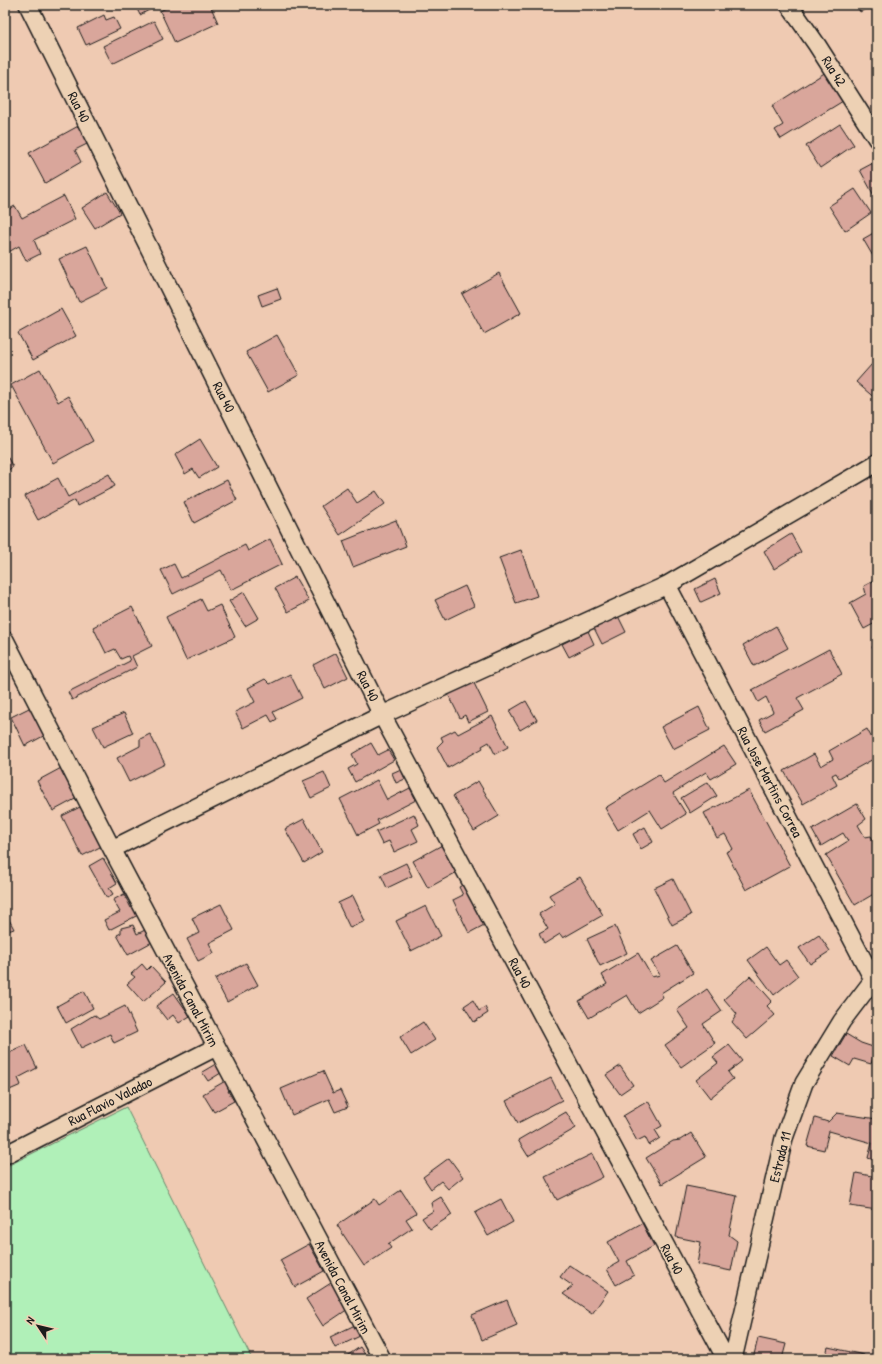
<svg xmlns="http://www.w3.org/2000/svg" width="882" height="1364" font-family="'Patrick Hand',sans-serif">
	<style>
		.green { fill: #b0f0b8; stroke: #66866a }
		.building { fill: #d9a69b; stroke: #1c1c1c }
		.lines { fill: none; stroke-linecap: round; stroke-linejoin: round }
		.minor-casing { stroke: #1c1c1c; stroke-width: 20 }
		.minor { stroke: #edd1b4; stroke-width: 17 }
		.labels { text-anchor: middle; stroke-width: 3; stroke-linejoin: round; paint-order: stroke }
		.street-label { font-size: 14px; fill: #1c1c1c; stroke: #edd1b4 }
	</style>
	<rect width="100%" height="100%" fill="#efcab2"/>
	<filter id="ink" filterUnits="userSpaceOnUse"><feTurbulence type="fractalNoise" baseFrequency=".025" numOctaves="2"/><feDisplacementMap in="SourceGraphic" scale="8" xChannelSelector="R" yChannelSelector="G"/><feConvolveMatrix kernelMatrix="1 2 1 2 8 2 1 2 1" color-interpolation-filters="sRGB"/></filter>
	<g filter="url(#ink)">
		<!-- green -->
		<path class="green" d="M126,1107L252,1359H5V1167Z"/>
		<!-- building -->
		<path class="building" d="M135,5H158L140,15Z
			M172,5H210L218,23L175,43L160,11Z
			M857,5H873L860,12Z
			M104,15L106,20L114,17L120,29L86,45L78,28Z
			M154,21L163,39L112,64L103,46Z
			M826,72L843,101L781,139L775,130L783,125L772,106Z
			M82,124L91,142L75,150L81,162L45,183L29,153Z
			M840,124L854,145L820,168L806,146Z
			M877,161V201L860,170Z
			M855,189L871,213L845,231L829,206Z
			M107,192L120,213L95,228L82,208Z
			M64,196L75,219L34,240L40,254L26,261L19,246L5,254V211L15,206L22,218Z
			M877,231V263L863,239Z
			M87,246L107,288L79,302L59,259Z
			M499,273L521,313L484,334L462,294Z
			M277,288L281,299L262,306L258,295Z
			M61,309L76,336L33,360L18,333Z
			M277,335L299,375L268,392L246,352Z
			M872,364L877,368V400L856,382Z
			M40,369L58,402L68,396L93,441L53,463L11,385Z
			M200,439L217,467L199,478L193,469L185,474L175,455Z
			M5,453L13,467L5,472Z
			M109,474L115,486L77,506L75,500L38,520L25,496L58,478L68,497Z
			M227,480L237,500L194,523L184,502Z
			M347,488L357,503L376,491L385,504L340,535L321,506Z
			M396,520L406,546L353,567L343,541Z
			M791,534L801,552L774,569L764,551Z
			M270,539L282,564L231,590L221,570L173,594L161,570L174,564L181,578L245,545L248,551Z
			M521,550L537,596L516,603L499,558Z
			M295,577L309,601L288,612L275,588Z
			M715,579L721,593L701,602L695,589Z
			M877,579V622L864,629L850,603L866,594L864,586Z
			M465,586L474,606L445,620L435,600Z
			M244,592L259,618L245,626L229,601Z
			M201,599L207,611L220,605L235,637L186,660L166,617Z
			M132,607L152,646L132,656L137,667L72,700L68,692L130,661L128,656L121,659L115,649L106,653L93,627Z
			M617,614L626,632L602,644L593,626Z
			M776,626L788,648L754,666L743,645Z
			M588,631L594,644L569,657L562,644Z
			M877,643V655L872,647Z
			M829,649L842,674L797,698L804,710L765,731L759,720L773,712L766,697L758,702L752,690Z
			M336,653L348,677L325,689L313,665Z
			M290,674L302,698L273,712L277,719L272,722L268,715L243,728L235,712L255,702L248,688L265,679L270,684Z
			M471,677L488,712L468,722L465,715L460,718L446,690Z
			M526,701L537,720L520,730L509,711Z
			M33,706L47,734L25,746L11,717Z
			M699,707L710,730L673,749L661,727Z
			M124,713L133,733L103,747L93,727Z
			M492,716L508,747L495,754L489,742L482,746L483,748L448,768L437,747L443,741L441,737L455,730L458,734Z
			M867,729L877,748V757L839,778L836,773L832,775L837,785L803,804L784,771L814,754L821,766L833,759L829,751Z
			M150,734L165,764L129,782L117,758L140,746V739Z
			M371,743L378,755L388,750L394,760L355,782L348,769L357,764L352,754Z
			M724,746L736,764L711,779L706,772L673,793L686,814L662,829L650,810L618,830L605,808L659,775L664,783Z
			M63,767L79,797L53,811L37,781Z
			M401,769L405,779L396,783L392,773Z
			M324,772L331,788L311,798L303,781Z
			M377,780L387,800L410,788L416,800L377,820L379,824L358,835L340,799Z
			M478,781L499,816L474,831L453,796Z
			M708,782L717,796L690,813L681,798Z
			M749,790L790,866L746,890L726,852L733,849L725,834L717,838L704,813Z
			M857,804L866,819L858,825L865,837L871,836L877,847V892L855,905L826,855L848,841L843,833L821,846L812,830Z
			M82,806L102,846L82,856L62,816Z
			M414,814L419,825L412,829L418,841L394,852L389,841L382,844L376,832Z
			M304,819L322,852L304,863L285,829Z
			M645,827L653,842L641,849L633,834Z
			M444,844L459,871L428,888L413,861Z
			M103,858L117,883L109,888L113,894L107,898L89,866Z
			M406,863L412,876L387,888L381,875Z
			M580,877L603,915L563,938L560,934L544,944L539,934L548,929L539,914L555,904L549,895Z
			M673,879L691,915L672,925L654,888Z
			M466,883L486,924L469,933L453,900L463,895L459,887Z
			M124,894L131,908L136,906L140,914L109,930L104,920L120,912L113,900Z
			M353,896L365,921L350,928L338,903Z
			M221,904L234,930L209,943L214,953L198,961L187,939L199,933L192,918Z
			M426,906L441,936L411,951L396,921Z
			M5,912L14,929L5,932Z
			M133,925L137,934L145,930L152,942L128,955L117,935L121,933V928Z
			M615,926L627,953L600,966L587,939Z
			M819,935L830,951L810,964L799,948Z
			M677,946L693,973L661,993L663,997L638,1013L627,995L589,1018L579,1001L607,984L602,975L638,953L652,977L660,975L651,961Z
			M766,947L779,965L786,960L798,976L774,995L748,960Z
			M246,963L258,985L227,1002L215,979Z
			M142,964L147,970L151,966L166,982L143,1002L127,984L135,977L131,974Z
			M750,976L772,1001L767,1006L775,1015L747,1039L732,1022L737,1014L724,999Z
			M707,989L722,1011L703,1024L715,1043L681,1067L665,1045L689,1028L677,1010Z
			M84,991L93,1008L66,1023L57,1006Z
			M174,993L190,1016L179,1023L173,1015L167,1020L156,1006Z
			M473,1000L479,1011L485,1007L488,1013L474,1022L464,1006Z
			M125,1006L137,1032L114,1043L110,1034L81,1048L71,1029L94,1015L99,1019Z
			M423,1022L435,1040L411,1055L400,1037Z
			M846,1034L861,1043L876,1048L871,1064L854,1059L850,1066L833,1056Z
			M26,1045L37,1068L18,1078L21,1085L5,1092V1055Z
			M729,1045L742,1061L728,1072L733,1079L710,1098L696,1080L718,1063L713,1057Z
			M219,1062L224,1071L208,1081L202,1072Z
			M620,1066L633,1085L620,1094L606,1075Z
			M323,1071L333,1093L340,1090L348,1107L335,1112L329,1099L292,1115L281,1089Z
			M551,1078L562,1100L518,1123L506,1101Z
			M227,1080L232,1088L228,1091L234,1101L214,1112L203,1094Z
			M648,1101L662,1126L655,1130L660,1138L649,1145L645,1137L637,1141L623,1116Z
			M566,1112L576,1128L528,1156L518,1140Z
			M837,1113L877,1119V1161L868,1158L872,1143L829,1131L824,1150L807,1146L815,1118L828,1122Z
			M691,1133L706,1157L662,1184L646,1158L673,1141L680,1140Z
			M592,1154L603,1177L557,1200L545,1177Z
			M449,1158L463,1177L448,1189L441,1181L431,1189L423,1177Z
			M856,1173L877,1177V1210L850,1206Z
			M686,1186L737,1196L729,1235L737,1241L731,1271L697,1264L701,1242L676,1237Z
			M401,1190L416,1213L406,1219L412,1228L388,1244L391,1248L364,1266L337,1225L375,1199L379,1205Z
			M441,1197L452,1215L430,1229L422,1218L433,1211L431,1203Z
			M501,1199L513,1222L488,1236L475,1213Z
			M642,1223L654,1246L627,1261L634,1275L616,1285L607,1269L619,1262L608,1242Z
			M309,1244L324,1271L295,1287L280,1260Z
			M569,1265L608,1291L592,1314L563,1294L573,1286L560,1277Z
			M331,1283L348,1309L323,1326L306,1299Z
			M507,1300L517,1325L482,1340L472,1315Z
			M355,1325L360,1336L335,1348L330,1337Z
			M758,1338L786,1344L782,1359H753Z
			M360,1347L368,1359H342Z
			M828,1347L864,1355V1359H825Z"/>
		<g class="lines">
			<defs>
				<path id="minor" d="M28,5L382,715L726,1359
					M789,5L817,45L877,139
					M667,585L873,979
					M5,640L112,849L382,1359
					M112,849L382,715L667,585L877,463
					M5,1155L216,1047
					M733,1359L784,1138L804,1083L842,1021L877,975"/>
			</defs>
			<!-- minor casing -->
			<use href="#minor" class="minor-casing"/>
			<!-- minor -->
			<use href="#minor" class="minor"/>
		</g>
	</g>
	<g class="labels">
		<!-- street labels -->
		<g class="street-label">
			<text transform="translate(834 71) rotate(58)" y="5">Rua 42</text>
			<text transform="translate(79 107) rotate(63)" y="5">Rua 40</text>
			<text transform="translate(224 397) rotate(63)" y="5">Rua 40</text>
			<text transform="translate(368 686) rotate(63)" y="5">Rua 40</text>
			<text transform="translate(770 782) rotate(62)" y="5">Rua Jose Martins Correa</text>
			<text transform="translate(520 973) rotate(62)" y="5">Rua 40</text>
			<text transform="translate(191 1000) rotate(62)" y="5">Avenida Canal Mirim</text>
			<text transform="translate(110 1101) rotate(-27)" y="5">Rua Flavio Valadao</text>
			<text transform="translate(780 1157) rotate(-76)" y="5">Estrada 11</text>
			<text transform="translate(672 1259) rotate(62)" y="5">Rua 40</text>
			<text transform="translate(343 1287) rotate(62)" y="5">Avenida Canal Mirim</text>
		</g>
	</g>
	<!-- margin -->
	<rect width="882" height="1364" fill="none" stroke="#edd1b4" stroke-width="20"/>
	<rect x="10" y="10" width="862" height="1344" fill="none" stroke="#1c1c1c" stroke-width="1.5" filter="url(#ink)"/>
	<!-- north arrow -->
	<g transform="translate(38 1326) rotate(305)" stroke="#edd1b4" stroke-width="3" paint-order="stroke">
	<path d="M0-3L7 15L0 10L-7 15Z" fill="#1c1c1c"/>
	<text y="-6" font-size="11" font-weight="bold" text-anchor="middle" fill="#1c1c1c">N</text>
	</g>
</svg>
